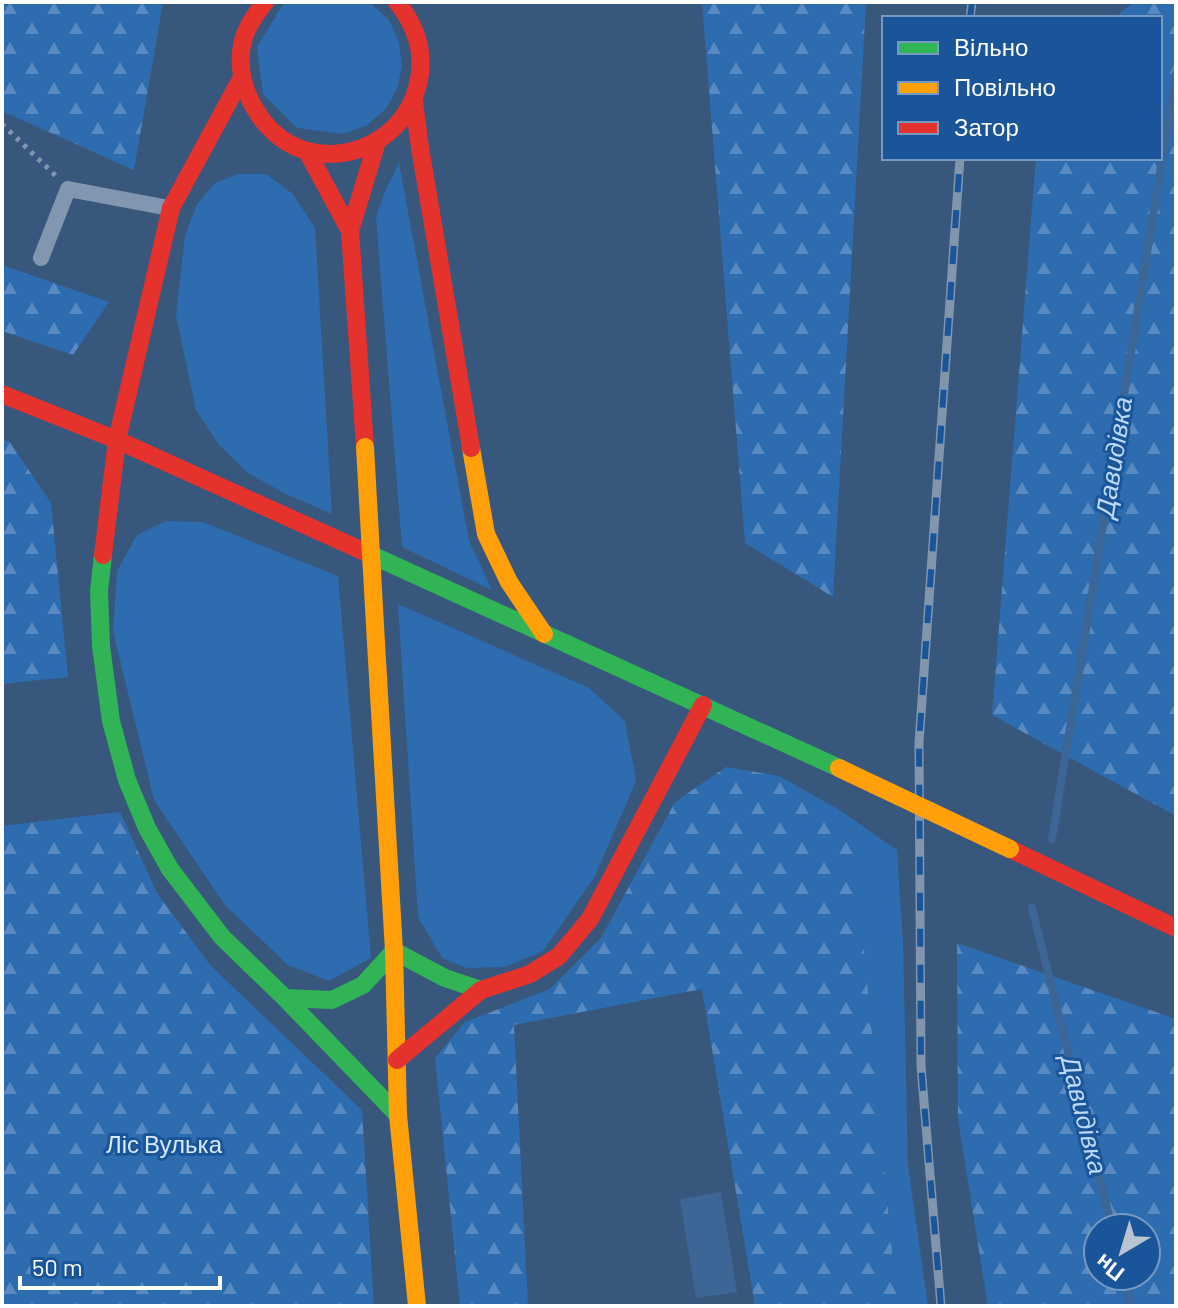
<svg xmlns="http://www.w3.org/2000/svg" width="1178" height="1308" font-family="Barlow,sans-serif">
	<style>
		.grass { fill: #2e6cb0 }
		.forest { fill: url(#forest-firs); fill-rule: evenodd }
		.water { fill: #3c6696 }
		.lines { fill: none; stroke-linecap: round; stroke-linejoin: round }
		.stream { stroke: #3c6696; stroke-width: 8 }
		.path { stroke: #8297af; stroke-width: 5; stroke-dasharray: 4 6; stroke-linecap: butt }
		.lane { stroke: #8297af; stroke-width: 16 }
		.fast { stroke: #30b455; stroke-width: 18 }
		.slow { stroke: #ff9f0a; stroke-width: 18 }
		.jam { stroke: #e5322d; stroke-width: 18 }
		.rail-casing { stroke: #8195ad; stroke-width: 9 }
		.rail { stroke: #1a559a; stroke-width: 6; stroke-dasharray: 18; stroke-linecap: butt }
		.slow-bridge { stroke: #ff9f0a; stroke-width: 18 }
		.labels { text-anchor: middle; stroke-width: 6; stroke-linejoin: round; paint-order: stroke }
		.park-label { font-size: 24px; fill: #d7e9fc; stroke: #1a559a }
		.water-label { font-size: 26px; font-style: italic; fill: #bcd9f8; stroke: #1a559a }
	</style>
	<defs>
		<pattern id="forest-firs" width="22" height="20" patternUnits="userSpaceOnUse" patternTransform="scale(2)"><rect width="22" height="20" fill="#2e6cb0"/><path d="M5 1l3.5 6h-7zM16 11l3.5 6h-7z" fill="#5889c0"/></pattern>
	</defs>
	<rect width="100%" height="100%" fill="#37577d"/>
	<!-- grass -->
	<path class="grass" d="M289,2H369L389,20L399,42L402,66L397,89L385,110L367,125L344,134L297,128L263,94L257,47L282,6Z
		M399,163L469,541L492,590L402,547L376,217L386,189Z
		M238,174H266L293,194L315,228L332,514L286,494L248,473L219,445L196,410L176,316L185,236L197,204L215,183Z
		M166,521L203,522L338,576L371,958L329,981L288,965L225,905L154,800L113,631L117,571L137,535Z
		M398,604L589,688L625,721L636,781L595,876L543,951L505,967L467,968L442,958L418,917Z
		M779,776L838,809L897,850L903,942L908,1166L928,1306H897L855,854Z"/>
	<!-- forest -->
	<path class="forest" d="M2,2H163L134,170L2,111Z
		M702,2H866L833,597L745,543Z
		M1134,2H1176V816L992,715L1036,158H1160V18H1114Z
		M2,265L109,302L73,355L2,331Z
		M2,440L9,441L51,503L68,677L2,684Z
		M726,767L779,776L855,850L897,1306H755L702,989L514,1025L528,1306H460L435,1058L465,1022L550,989L601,938L675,802Z
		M120,812L157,893L210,965L362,1110L374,1306H2V826Z
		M957,943L1176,1019V1306H988L958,1120ZM1098,1228H1146V1276H1098Z"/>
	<!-- water -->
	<path class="water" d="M721,1192L737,1292L696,1298L680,1199Z"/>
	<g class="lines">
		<!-- stream -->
		<path class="stream" d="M1052,839L1176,74
			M1032,908L1112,1228
			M1124,1276L1131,1306"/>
		<!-- path -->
		<path class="path" d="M2,124L56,176"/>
		<!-- lane -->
		<path class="lane" d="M41,258L68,189L169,208"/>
		<!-- fast -->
		<path class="fast" d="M365,552L839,768
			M103,555L99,591L101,646L111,721L127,780L147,828L170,869L222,937L285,998L398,1115
			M285,998L332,1000L363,985L394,951L445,978L481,990"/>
		<!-- slow -->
		<path class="slow" d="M471,448L486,534L509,582L544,634
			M376,643L394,951L398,1115L417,1306"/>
		<!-- jam -->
		<path class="jam" d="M265,2C255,15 245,29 242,45C234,86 262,135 301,149C350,166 404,137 417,88C426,56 417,27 397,2
			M414,102L420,148L471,448
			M307,151L350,231
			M2,394L117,440L365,552
			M365,447L350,231L377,142
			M103,555L117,440L171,208L241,79
			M1010,849L1176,928
			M397,1060L481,990L530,974L559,956L590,919L703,705"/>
		<defs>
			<path id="rail" d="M970,18L972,2
				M941,1306L921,1066L919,743L960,158"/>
		</defs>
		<!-- rail casing -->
		<use href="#rail" class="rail-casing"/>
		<!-- rail -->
		<use href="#rail" class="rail"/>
		<!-- slow-bridge -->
		<path class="slow-bridge" d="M365,447L376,643
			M839,768L1010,849"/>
	</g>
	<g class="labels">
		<!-- park labels -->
		<g class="park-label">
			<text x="164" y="1153">Ліс Вулька</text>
		</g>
		<!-- water labels -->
		<g class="water-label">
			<text transform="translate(1114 457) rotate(-81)" y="9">Давидівка</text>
			<text transform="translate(1084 1115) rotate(76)" y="9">Давидівка</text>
		</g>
	</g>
	<!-- border -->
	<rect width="1178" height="1308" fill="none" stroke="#ffffff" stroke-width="8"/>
	<!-- legend -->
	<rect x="882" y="16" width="280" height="144" fill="#1a559a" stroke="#7699c2" stroke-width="2"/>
	<rect x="898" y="42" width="40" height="12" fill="#30b455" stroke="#7699c2" stroke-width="2"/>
	<text x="954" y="56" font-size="24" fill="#ffffff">Вільно</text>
	<rect x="898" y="82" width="40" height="12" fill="#ff9f0a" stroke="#7699c2" stroke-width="2"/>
	<text x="954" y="96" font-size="24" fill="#ffffff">Повільно</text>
	<rect x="898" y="122" width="40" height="12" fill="#e5322d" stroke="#7699c2" stroke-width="2"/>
	<text x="954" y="136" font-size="24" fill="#ffffff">Затор</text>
	<!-- north arrow -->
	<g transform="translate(1122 1252) rotate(218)"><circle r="38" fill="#1a559a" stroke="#7699c2" stroke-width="2"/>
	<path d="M0-6L14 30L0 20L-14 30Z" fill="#b9c4d2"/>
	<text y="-12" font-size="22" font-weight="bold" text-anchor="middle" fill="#ffffff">Пн</text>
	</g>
	<!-- scale -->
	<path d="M20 1276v12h200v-12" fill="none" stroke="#ffffff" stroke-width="4"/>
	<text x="32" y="1276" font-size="24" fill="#ffffff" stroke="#1a559a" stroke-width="6" paint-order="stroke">50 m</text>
</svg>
